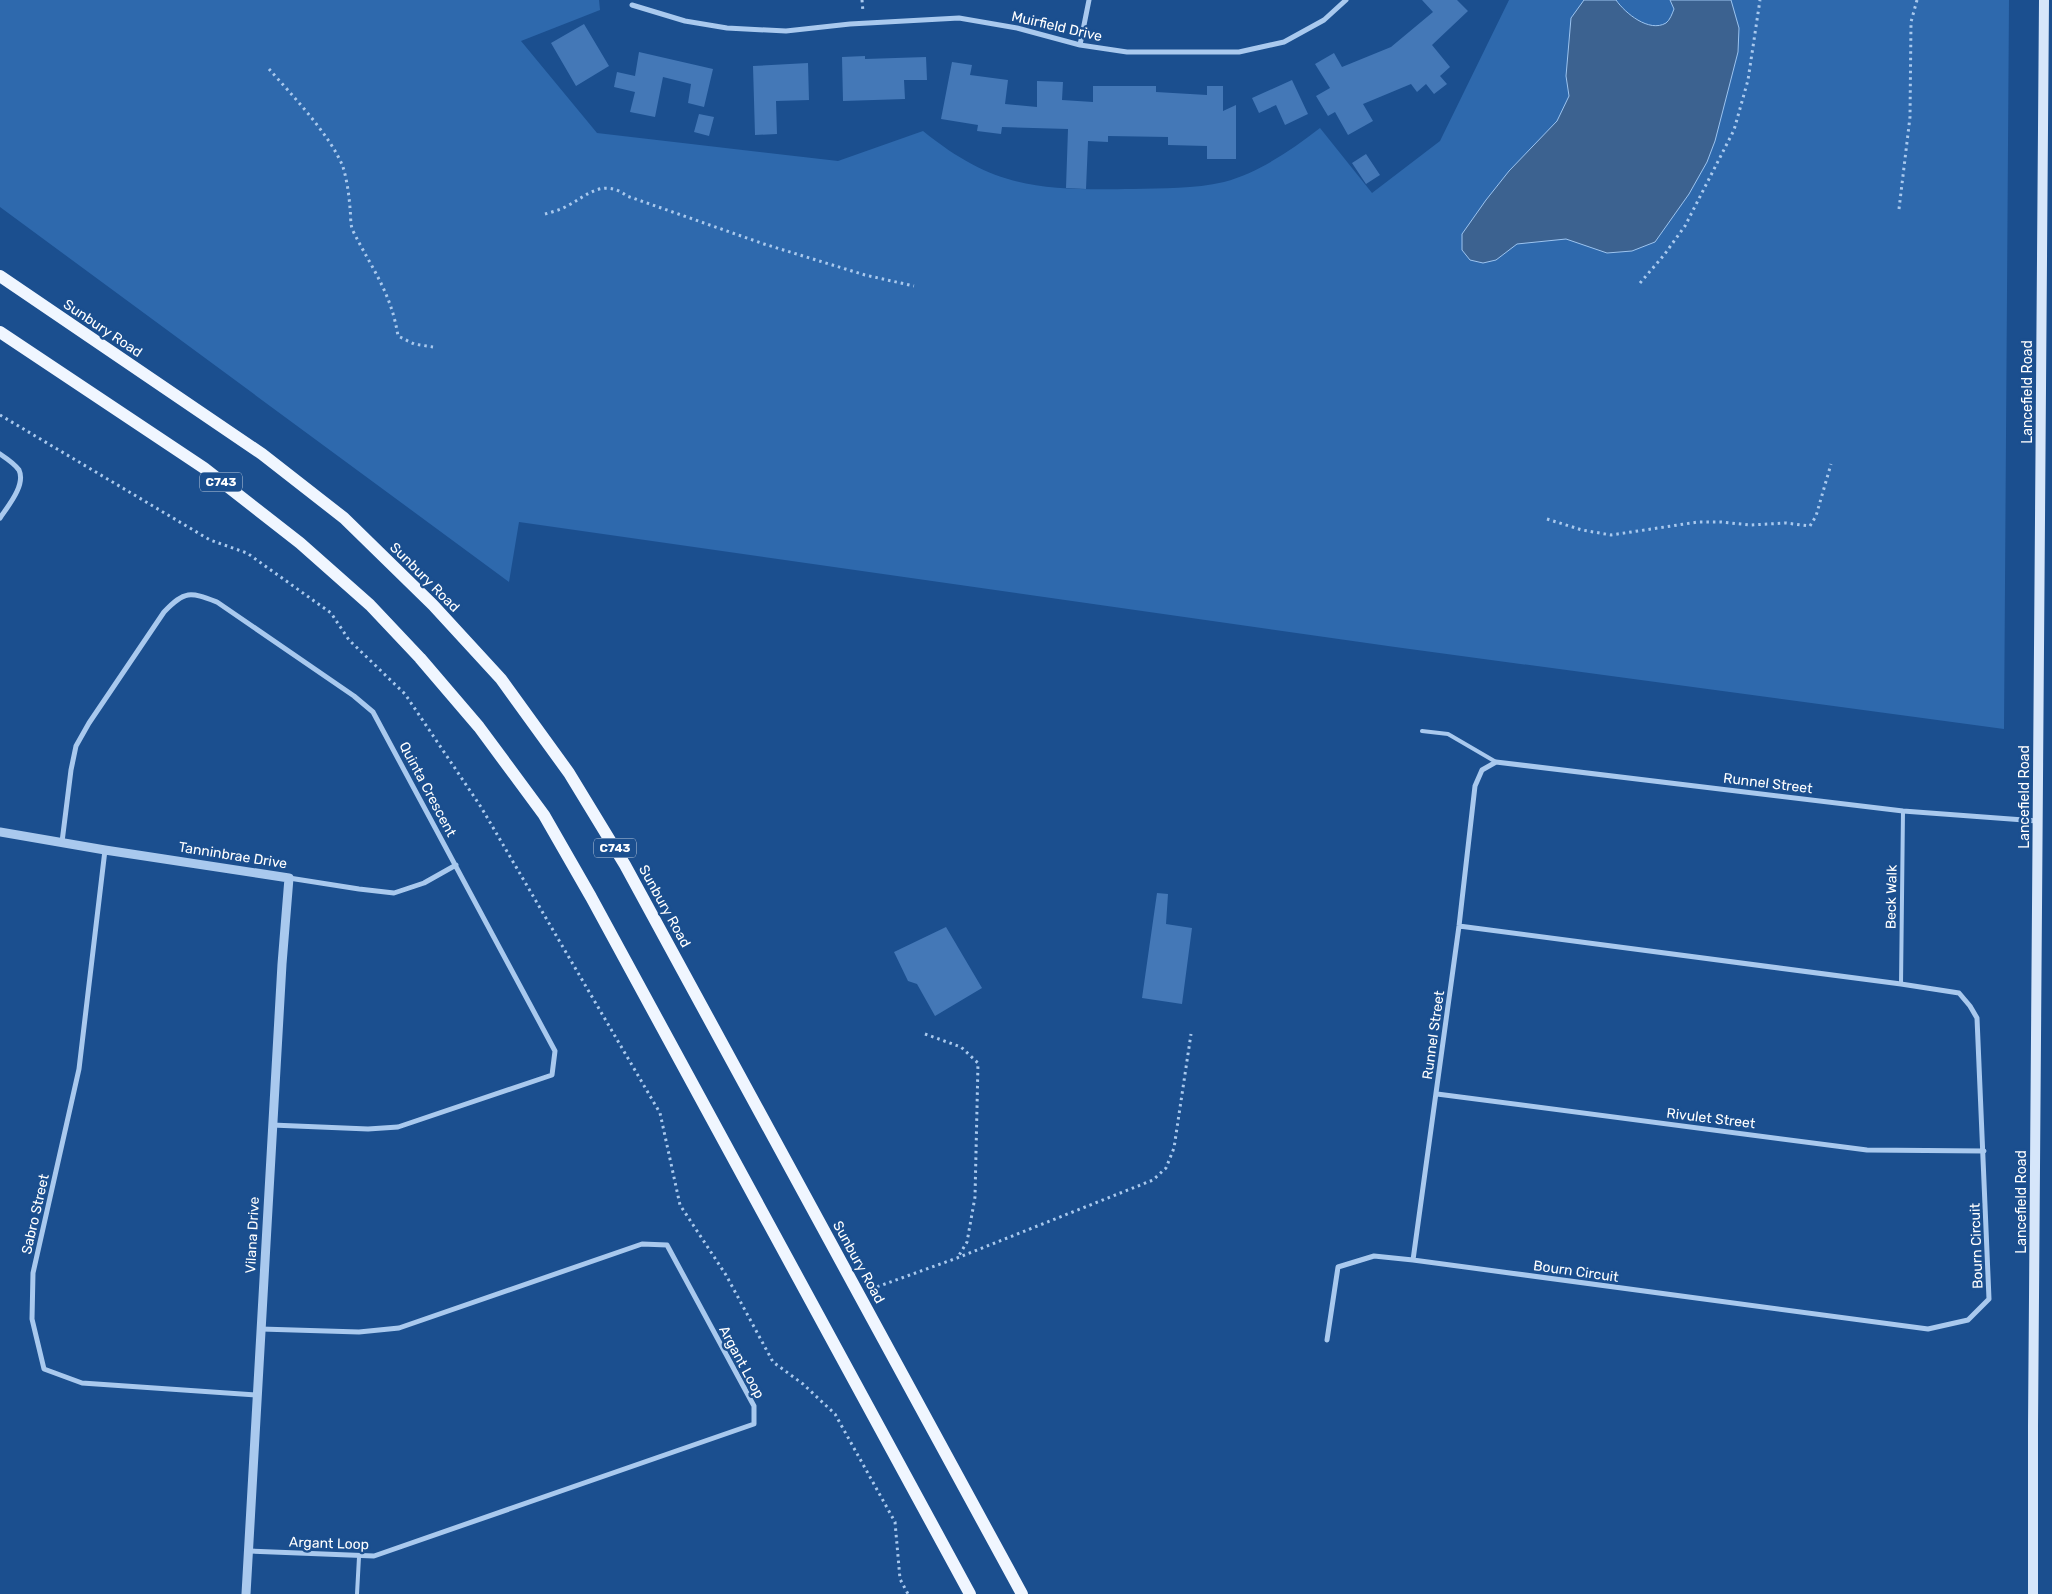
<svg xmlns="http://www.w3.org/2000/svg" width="2052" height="1594" font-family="Rubik,sans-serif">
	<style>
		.green { fill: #2e69ad }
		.water { fill: #3c6290; stroke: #9cc4f0 }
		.building { fill: #4478b7 }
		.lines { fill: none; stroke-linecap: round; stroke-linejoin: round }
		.path { stroke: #a9c9ee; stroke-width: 3; stroke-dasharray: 2.5 4; stroke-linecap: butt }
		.service { stroke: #a9c9ee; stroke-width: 4 }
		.minor { stroke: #a9c9ee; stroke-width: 5 }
		.tertiary { stroke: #a9c9ee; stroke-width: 9 }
		.secondary { stroke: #d6e6fa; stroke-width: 10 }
		.primary { stroke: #f0f6ff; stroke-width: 12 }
		.labels { text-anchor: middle; stroke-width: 5; stroke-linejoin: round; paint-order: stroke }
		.shield { fill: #1b4f8f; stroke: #bbcadd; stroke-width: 1 }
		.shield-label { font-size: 12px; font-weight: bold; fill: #fff }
		.street-label { font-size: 14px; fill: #fff; stroke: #1b4f8f }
	</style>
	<rect width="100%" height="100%" fill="#1b4f8f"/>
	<!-- green -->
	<path class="green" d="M0,0H599L600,10L521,41L597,133L838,161L923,131C996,190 1042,190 1133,189C1163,188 1194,189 1224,182C1260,172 1290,151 1320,128L1372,193L1440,141L1509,0H2009L2004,729L1395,647L519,522L509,582L0,207Z"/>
	<!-- water -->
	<path class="water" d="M1584,0H1616C1625,13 1649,33 1666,23C1670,20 1672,14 1674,9L1670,0H1731L1739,28L1738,52L1715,141L1707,162L1689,194L1655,242L1632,251L1607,253L1566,239L1517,244L1496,260L1483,263L1470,260L1462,250V234L1486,200L1509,171L1557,121L1569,96L1566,76L1571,18Z"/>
	<!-- building -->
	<path class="building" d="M1422,0H1457L1468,11L1432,45L1450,67L1440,76L1447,84L1434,94L1426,84L1417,92L1411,84L1363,104L1373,121L1348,135L1335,112L1328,116L1316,96L1330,88L1315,64L1334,53L1342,67L1391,47L1433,12Z
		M584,24L609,66L576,86L551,43Z
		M639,52L713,69L704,107L688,103L691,84L663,77L655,117L630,112L635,92L614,87L617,72L635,76Z
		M865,56V59L926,57L927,80H904L905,99L843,101L842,57Z
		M952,62L972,65L970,75L1008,80L1005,104L1037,107V81L1063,82L1062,100L1093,102V86H1156V92L1207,95V86H1223V111L1236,105V159H1207V146L1168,145V137L1108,136V142L1088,141L1086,189L1066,188L1068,129L1002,127L1001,134L977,131L978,125L941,119Z
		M808,63L809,100L776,101L777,134L755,135L753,66Z
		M1292,80L1308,114L1285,125L1276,105L1259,113L1252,98Z
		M699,114L714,117L709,136L694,132Z
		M1366,154L1380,175L1366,184L1352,163Z
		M1157,893L1168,894L1166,924L1192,928L1182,1004L1142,998Z
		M946,927L982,988L935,1016L917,984L908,981L894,952Z"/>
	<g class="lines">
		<!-- path -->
		<path class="path" d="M862,0L863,12
			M269,69C292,95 331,136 343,167C347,180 349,195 350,208C351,216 350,225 353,231C372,269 391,292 398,336L414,344L433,347
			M1899,209L1910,117L1911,22L1917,0
			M545,214C552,212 560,210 567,206C588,195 603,178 627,196L764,244L865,275L914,286
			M1640,283L1664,255L1685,226L1734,130L1748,80L1760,0
			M0,415L210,540L247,553L331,613L349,640L405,694L481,807L660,1113L680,1205L726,1275L773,1362L803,1384L835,1414L895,1522L900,1579L908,1594
			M1547,519L1582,530L1611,535L1698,522H1721L1750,525L1786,523L1810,526L1816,516L1831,464
			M925,1034L961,1047L978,1063L975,1197L967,1242L958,1257
			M871,1289L957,1258L1153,1180L1166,1168L1174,1148L1191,1034"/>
		<!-- service -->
		<path class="service" d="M1422,731L1448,734L1496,762
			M1901,984L1903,811
			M357,1594L359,1557"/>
		<!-- minor -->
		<path class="minor" d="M632,5L685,21L727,28L786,31L850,24L959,18L1017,28L1080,45L1127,52H1239L1284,42L1324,20L1346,0
			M1080,45L1089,0
			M0,454C6,458 15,464 19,470C26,485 8,506 0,518
			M62,842L71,770L76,746L89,723L164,612C185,590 190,592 217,602L354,696L373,712L555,1051L552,1075L398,1127L368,1129L272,1125
			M105,850L79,1069L33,1273L32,1319L44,1369L82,1383L257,1395
			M289,878L359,889L394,893L424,883L456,865
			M1437,1094L1867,1150L1984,1151
			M1413,1260L1459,926L1475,786L1482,770L1496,762L1903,811L2037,821
			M1327,1340L1338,1267L1374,1256L1413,1260L1928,1329L1968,1320L1989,1299L1977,1018L1970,1006L1959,993L1901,984L1459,926
			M249,1551L374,1556L754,1424V1406L667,1245L642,1244L399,1328L359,1332L261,1329"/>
		<!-- tertiary -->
		<path class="tertiary" d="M0,832L105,850L289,878L282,964L246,1594"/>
		<!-- secondary -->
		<path class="secondary" d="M2033,1594V1427L2044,0"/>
		<!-- primary -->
		<path class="primary" d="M0,276L262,454L344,518L433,605L501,679L569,773L625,865L1022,1594
			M0,332L204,468L300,543L370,605L420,658L479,727L544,815L591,897L970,1594"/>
	</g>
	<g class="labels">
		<!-- shield labels -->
		<g class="shield">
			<rect x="200" y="472.5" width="42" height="19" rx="4"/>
			<rect x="594" y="838.5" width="42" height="19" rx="4"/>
		</g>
		<g class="shield-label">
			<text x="221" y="486">C743</text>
			<text x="615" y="852">C743</text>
		</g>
		<!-- street labels -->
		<g class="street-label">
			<text transform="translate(1057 26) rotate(13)" y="5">Muirfield Drive</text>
			<text transform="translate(103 328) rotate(34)" y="5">Sunbury Road</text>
			<text transform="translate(2027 392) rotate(-90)" y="5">Lancefield Road</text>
			<text transform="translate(425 577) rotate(45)" y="5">Sunbury Road</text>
			<text transform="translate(1768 783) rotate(7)" y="5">Runnel Street</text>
			<text transform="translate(428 789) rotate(62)" y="5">Quinta Crescent</text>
			<text transform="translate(2024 797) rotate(-90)" y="5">Lancefield Road</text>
			<text transform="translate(233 855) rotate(9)" y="5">Tanninbrae Drive</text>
			<text transform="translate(1891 897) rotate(-89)" y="5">Beck Walk</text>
			<text transform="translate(665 906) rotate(61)" y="5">Sunbury Road</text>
			<text transform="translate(1433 1035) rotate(-82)" y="5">Runnel Street</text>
			<text transform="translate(1711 1118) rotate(7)" y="5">Rivulet Street</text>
			<text transform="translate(2021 1202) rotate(-90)" y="5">Lancefield Road</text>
			<text transform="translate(35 1214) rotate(-77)" y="5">Sabro Street</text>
			<text transform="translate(252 1235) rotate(-87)" y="5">Vilana Drive</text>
			<text transform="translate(1976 1246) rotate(-92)" y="5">Bourn Circuit</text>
			<text transform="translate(859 1262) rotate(61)" y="5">Sunbury Road</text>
			<text transform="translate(1576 1271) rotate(8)" y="5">Bourn Circuit</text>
			<text transform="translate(742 1362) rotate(62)" y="5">Argant Loop</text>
			<text transform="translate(329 1543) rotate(2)" y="5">Argant Loop</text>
		</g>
	</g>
</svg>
